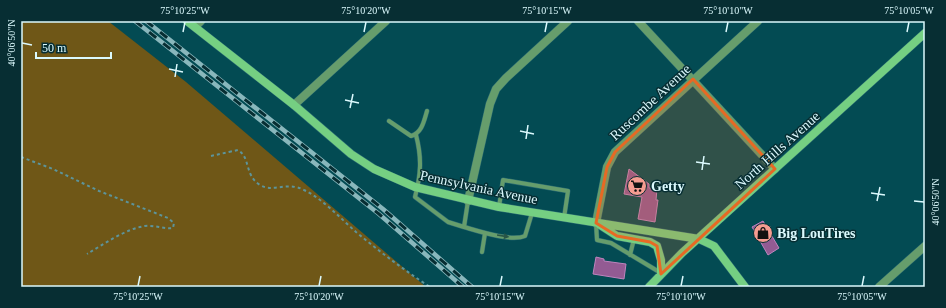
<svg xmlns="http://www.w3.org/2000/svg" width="946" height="308" font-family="Georgia,serif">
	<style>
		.green { fill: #6f5717 }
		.building { fill: #935b93; stroke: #bf84be }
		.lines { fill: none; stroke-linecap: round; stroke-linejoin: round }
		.lane-casing { stroke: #2a6a72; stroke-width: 5 }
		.street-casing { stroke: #2a6a72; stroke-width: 9 }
		.secondary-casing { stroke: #2a6a72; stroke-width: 9 }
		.path { stroke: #5d949a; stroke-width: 2; stroke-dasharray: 3 3; stroke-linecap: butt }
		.lane { stroke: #669d6c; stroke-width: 4 }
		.street { stroke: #669d6c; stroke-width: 8 }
		.secondary { stroke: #75cf82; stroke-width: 8 }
		.rail-casing { stroke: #89b7bc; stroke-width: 4.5 }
		.rail { stroke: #072e33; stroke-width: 3; stroke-dasharray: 9; stroke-linecap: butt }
		.oneway { fill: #285547 }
		.marked { fill: #e76924; fill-opacity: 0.2; stroke: #e76924; stroke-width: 3; stroke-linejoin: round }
		.ticks { fill: none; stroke: #dbf9fd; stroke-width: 1.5 }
		.labels { text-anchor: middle; stroke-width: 3; stroke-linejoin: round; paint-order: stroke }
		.street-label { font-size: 14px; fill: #dbf9fd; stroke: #072e33 }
		.poi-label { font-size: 14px; font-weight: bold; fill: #dbf9fd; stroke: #072e33; text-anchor: start }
		.neatline { fill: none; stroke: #dbf9fd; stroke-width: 1.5 }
		.ticks-label { font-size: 10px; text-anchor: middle; fill: #dbf9fd }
	</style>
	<rect width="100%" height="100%" fill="#034b53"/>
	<!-- green -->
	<path class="green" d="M21,21H108L186,82L426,287H21Z"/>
	<!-- building -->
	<path class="building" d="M629,169L649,184V188L657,189L656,200H658L655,222L638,219L642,197L624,194Z
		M763,221L779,248L768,255L752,227Z
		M596,257L604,259V261L626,264L624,279L593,274Z"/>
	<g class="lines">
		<defs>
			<path id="lane" d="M389,121L411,136C422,133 424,121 427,111
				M416,135C422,158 421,174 415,197L448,222L464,227
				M468,201L464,227C478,231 511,242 525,236L532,213
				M499,207L503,180L568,191L564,218
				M596,223L597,240L611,243L661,273
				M482,252L485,233
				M630,255L634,239"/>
			<path id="street" d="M638,21L775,169
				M195,27L201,21
				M294,105L386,21
				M468,201L490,104L496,89L506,78L568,21
				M596,223L607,167L615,152L758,21
				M879,287L925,246"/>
			<path id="secondary" d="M187,21L294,105L351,154L374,169L415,187L499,207L699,239L714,246L745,287
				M600,225L617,236L650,242L657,246L661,260V274
				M649,287L682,253L925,33"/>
		</defs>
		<!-- lane casing -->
		<use href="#lane" class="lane-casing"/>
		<!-- street casing -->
		<use href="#street" class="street-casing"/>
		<!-- secondary casing -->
		<use href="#secondary" class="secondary-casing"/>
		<!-- path -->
		<path class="path" d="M229,152L238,150C251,158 244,175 260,185C273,193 287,181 304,190C323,199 340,218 356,232C380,252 404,270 430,287
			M211,156L229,152
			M21,157L53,169L99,191L168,218L174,223L173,228C163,229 155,225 145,226C125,229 104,244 87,254"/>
		<!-- lane -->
		<use href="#lane" class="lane"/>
		<!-- street -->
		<use href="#street" class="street"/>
		<!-- secondary -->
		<use href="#secondary" class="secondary"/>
		<defs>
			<path id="rail" d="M135,21L379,214L463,287
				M146,21L383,209L472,287"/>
		</defs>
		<!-- rail casing -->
		<use href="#rail" class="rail-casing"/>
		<!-- rail -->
		<use href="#rail" class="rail"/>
	</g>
	<!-- one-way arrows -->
	<defs><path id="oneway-solid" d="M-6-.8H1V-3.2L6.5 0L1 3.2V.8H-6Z"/></defs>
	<use class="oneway" href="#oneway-solid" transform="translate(503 236) rotate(9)"/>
	<!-- marked area -->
	<path class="marked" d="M693,79L775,169L661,274L657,246L650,242L617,236L596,223L607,167L615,152Z"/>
	<!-- ticks -->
	<path class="ticks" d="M183,32L185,22M364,32L366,22M545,32L547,22M726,32L728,22M907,32L909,22M22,43L32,45M169,69L183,72M175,77L177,64M345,100L359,103M350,108L353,94M520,131L534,134M526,139L528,125M696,162L710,164M702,170L704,156M871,193L885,195M877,201L880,187M914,201L924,202M138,286L140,276M319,286L321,276M500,286L502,276M681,286L683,276M862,286L864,276"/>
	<!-- icons -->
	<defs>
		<symbol id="supermarket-disc" viewBox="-11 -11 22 22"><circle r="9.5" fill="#f59c91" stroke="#072e33"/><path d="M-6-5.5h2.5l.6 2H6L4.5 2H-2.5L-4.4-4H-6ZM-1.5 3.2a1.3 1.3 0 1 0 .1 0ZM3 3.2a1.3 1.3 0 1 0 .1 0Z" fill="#111"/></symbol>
		<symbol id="shop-disc" viewBox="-11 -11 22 22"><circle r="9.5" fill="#f59c91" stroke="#072e33"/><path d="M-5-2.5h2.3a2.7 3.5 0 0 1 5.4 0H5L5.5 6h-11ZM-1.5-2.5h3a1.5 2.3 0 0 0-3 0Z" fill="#111"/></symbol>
	</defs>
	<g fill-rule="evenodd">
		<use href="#supermarket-disc" x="626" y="175" width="22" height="22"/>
		<use href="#shop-disc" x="752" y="222" width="22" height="22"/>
	</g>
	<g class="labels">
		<!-- street labels -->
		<g class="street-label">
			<text transform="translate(650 102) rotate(-43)" y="5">Ruscombe Avenue</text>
			<text transform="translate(777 150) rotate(-42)" y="5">North Hills Avenue</text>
			<text transform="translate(479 187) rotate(12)" y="5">Pennsylvania Avenue</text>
		</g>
		<!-- poi labels -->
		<g class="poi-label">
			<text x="651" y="191">Getty</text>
			<text x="777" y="238">Big LouTires</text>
		</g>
	</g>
	<!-- border -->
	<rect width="946" height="308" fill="none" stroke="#072e33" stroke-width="44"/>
	<!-- scale -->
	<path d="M36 52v6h75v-6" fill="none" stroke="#dbf9fd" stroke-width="2"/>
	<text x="42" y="52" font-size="12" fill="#dbf9fd" stroke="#072e33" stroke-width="3" paint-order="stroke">50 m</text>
	<rect x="22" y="22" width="902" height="264" class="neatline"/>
	<g class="ticks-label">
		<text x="185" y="14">75°10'25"W</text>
		<text x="366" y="14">75°10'20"W</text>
		<text x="547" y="14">75°10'15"W</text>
		<text x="728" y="14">75°10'10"W</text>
		<text x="909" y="14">75°10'05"W</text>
		<text transform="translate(11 43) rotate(-90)" y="4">40°06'50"N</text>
		<text transform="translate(935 202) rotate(-90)" y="4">40°06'50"N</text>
		<text x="138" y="300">75°10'25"W</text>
		<text x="319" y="300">75°10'20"W</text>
		<text x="500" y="300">75°10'15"W</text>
		<text x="681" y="300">75°10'10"W</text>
		<text x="862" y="300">75°10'05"W</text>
	</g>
</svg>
